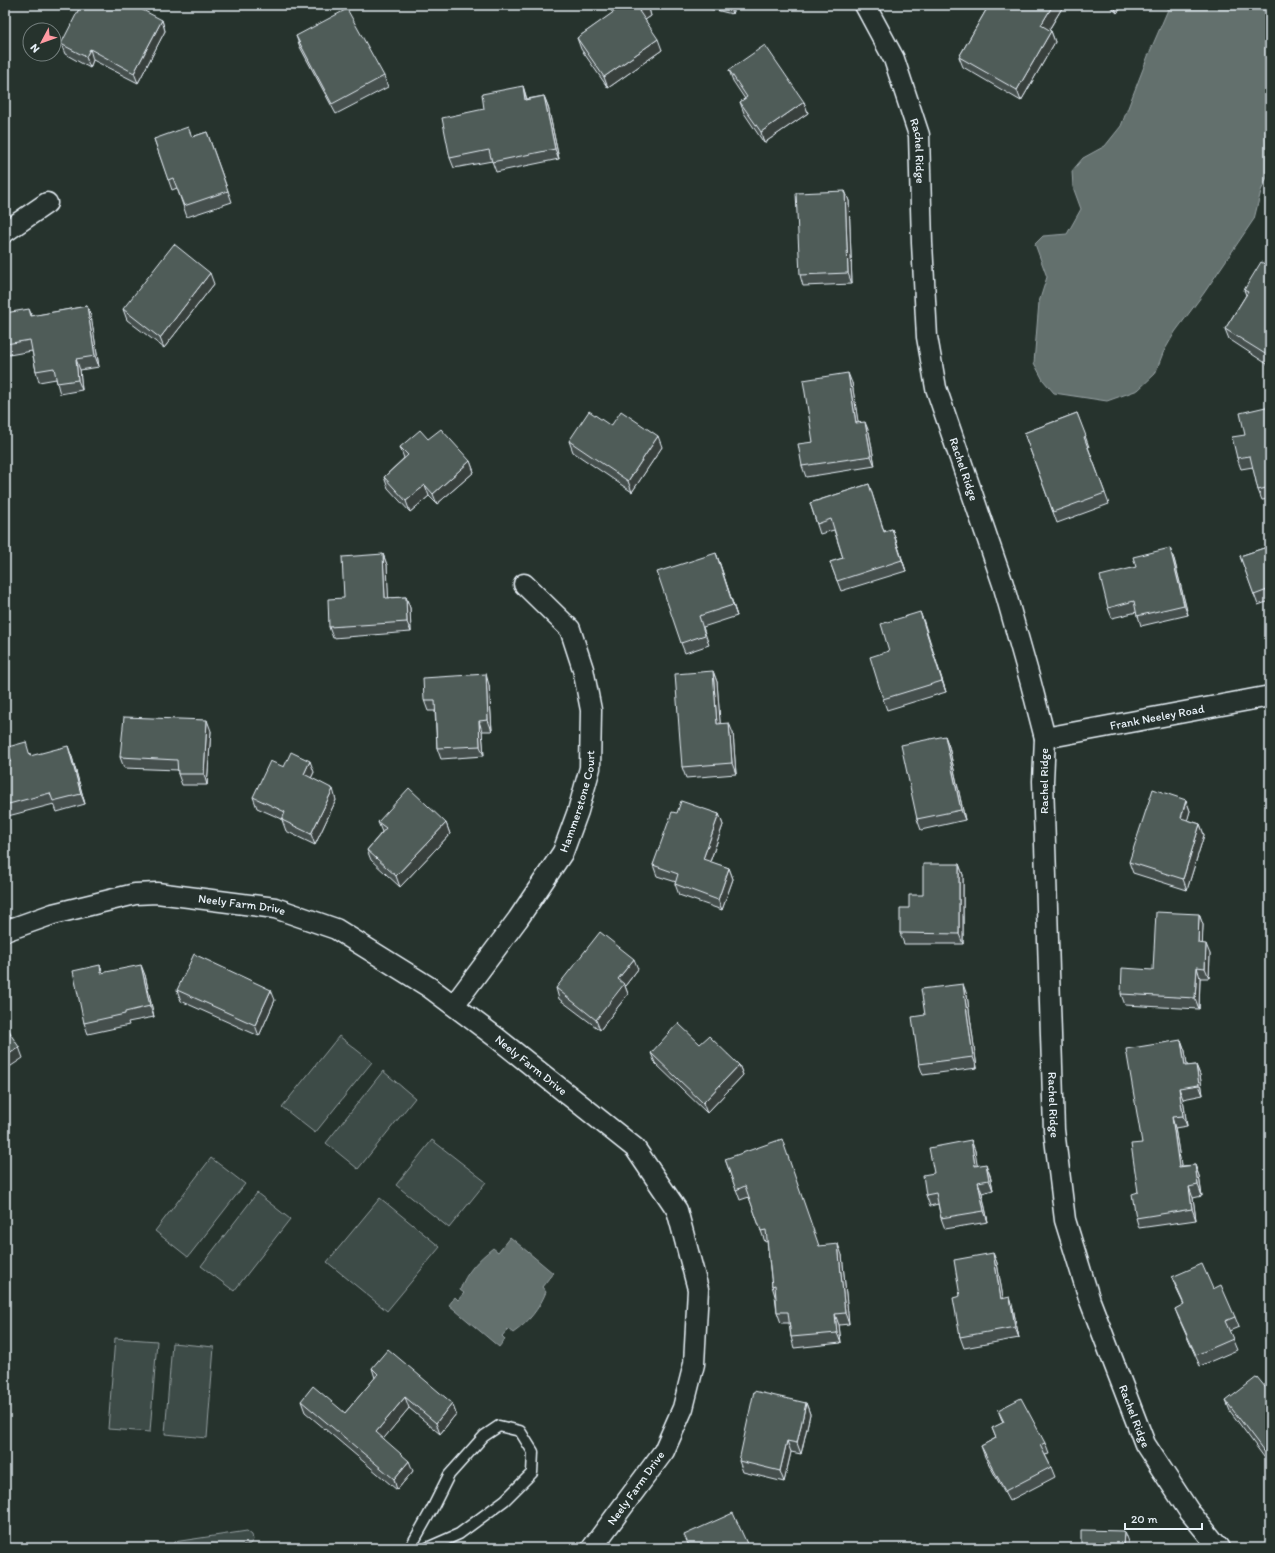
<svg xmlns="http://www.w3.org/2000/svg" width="1275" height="1553" font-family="Itim,sans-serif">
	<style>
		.green { fill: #3e4b47; stroke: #939ea0 }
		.water { fill: #636f6d; stroke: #98a3a5 }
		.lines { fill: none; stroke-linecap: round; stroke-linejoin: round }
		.service-casing { stroke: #e8f1f8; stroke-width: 13 }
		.minor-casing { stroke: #e8f1f8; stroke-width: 23 }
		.service { stroke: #26332d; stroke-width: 10 }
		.minor { stroke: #26332d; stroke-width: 20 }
		.wall { fill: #454f4d; stroke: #e8f1f8 }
		.shaded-wall { fill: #38403e; stroke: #e8f1f8 }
		.building { fill: #505c59; stroke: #e8f1f8 }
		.labels { text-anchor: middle; stroke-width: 3; stroke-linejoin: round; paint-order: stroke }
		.street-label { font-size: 12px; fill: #e8f1f8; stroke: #26332d }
	</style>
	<rect width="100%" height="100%" fill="#26332d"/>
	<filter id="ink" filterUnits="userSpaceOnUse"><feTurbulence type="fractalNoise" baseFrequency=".025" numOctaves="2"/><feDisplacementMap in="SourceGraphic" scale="8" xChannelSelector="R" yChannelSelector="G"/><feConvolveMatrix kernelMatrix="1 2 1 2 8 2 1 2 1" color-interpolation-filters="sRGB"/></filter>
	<g filter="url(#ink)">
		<!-- green -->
		<path class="green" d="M339,1036L372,1062L315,1133L282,1107Z
			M383,1071L415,1098L358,1169L326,1143Z
			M432,1140L486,1182L449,1228L396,1185Z
			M211,1158L245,1184L188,1257L155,1231Z
			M257,1193L290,1219L234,1291L201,1266Z
			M380,1198L440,1247L387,1311L327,1262Z
			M115,1338L157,1341L150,1432L108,1429Z
			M172,1343L214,1347L207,1438L165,1434Z
			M247,1531L252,1535L253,1540L250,1544L234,1548H171L174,1542Z"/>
		<!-- water -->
		<path class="water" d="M1170,5H1270V170L1261,191L1254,219L1204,293L1175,332L1163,353L1155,374L1138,390L1107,401L1054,393L1043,380L1034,363L1039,302L1047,277L1035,244L1043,236L1067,234L1081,209L1073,187L1072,171L1083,158L1105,146L1121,126L1148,56Z
			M510,1237L553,1273L542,1287L546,1292C539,1309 529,1322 513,1333L508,1329L502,1336L505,1339L499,1347L449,1305L455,1297L458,1300L464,1293L460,1290C466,1272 478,1260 493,1248L498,1252Z"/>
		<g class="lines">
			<defs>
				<path id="service" d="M410,1548L432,1509L449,1475L484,1436L499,1426L520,1431L533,1452L532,1473L505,1500L459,1534L427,1548"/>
				<g id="minor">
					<path id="s1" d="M865,5L894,59L919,135L922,243L927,337L936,388L1003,584L1030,680L1045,738L1043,781L1054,1130L1065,1220L1090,1301L1145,1444L1189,1511L1219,1548"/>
					<path d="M5,232L47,203"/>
					<path id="s2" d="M1045,738L1270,696"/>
					<path id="s3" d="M5,931L53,914L135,894L157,893L275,908L336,929L429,987L497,1038L635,1148L677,1210L698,1289L694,1364L683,1408L664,1451L592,1548"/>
					<path id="s4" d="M454,1005L518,919L563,852L578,811L590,768L591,710L583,669L570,629L524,584"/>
				</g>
			</defs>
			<!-- service casing -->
			<use href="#service" class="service-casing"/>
			<!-- minor casing -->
			<use href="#minor" class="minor-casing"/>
			<!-- service -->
			<use href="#service" class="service"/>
			<!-- minor -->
			<use href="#minor" class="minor"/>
		</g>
		<!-- wall -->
		<path class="wall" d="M607,5H648L651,16L645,20L662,50L608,88L581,49L577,38L613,13Z
			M707,5H735L732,14L708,8Z
			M989,5H1060L1062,8L1049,30L1051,31L1055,42L1021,101L963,67L959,57Z
			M1108,5H1124L1117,13Z
			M162,20L165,31L138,83L93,60L90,68L65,54L61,44Z
			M296,36L384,76L388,87L336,114L300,47Z
			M729,70L804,102L808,113L764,143L744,113L740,102L745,99L733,81Z
			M523,86L527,99L544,96L548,106L559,159L496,172L492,161L454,168L450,158L484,109Z
			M207,132L232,202L187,217L177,188L172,190L154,139L192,137Z
			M845,191L849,201L852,284L803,286L800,275Z
			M1270,267V366L1229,339L1225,329L1246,295L1244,290Z
			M214,284L164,348L127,320L123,309Z
			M87,306L91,316L99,367L80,370L82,390L60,394L56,379L39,382L36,371L32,351L9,355L6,344L29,309L32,316Z
			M852,383L858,423L869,432L875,466L806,477L802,466L813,442Z
			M1270,406V499L1262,500L1258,490L1253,467L1241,469L1237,458L1245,435Z
			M1077,413L1089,447H1088L1109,504L1057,523L1024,433Z
			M611,426L662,447L632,492L573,452L569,441Z
			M428,439L470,461L474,472L437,504L429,496L410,512L388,488L384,477L404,458L400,447Z
			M869,484L884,531L892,529L906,571L841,591L830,562L843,558L834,530L820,534L810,503Z
			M1270,546V601L1258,605L1240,556Z
			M716,553L737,616L703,627L709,645L685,653L681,643Z
			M383,554L387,565L388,598L406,597L410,608L411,632L333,638L329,627L344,598Z
			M1174,559L1188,615L1141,626L1137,612L1112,618L1108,608Z
			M920,612L946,692L887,710L883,699L889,651Z
			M713,671L717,682L720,723L733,733L736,774L686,778L682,767Z
			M489,685L492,731H482L484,756L441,759L437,748L435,711H428L424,700Z
			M211,731L207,785H182L178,774V770L124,768L120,757Z
			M945,736L949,747L965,820L921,830L917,819Z
			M30,753L31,756L72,757L85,804L57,812L54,804L8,816L5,808V763L11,761Z
			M284,767L314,772L311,778L336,800L315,845L286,831L282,820V819L257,808L253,797Z
			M1186,800L1190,811L1187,820L1200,824L1204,835L1187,890L1133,873L1129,862Z
			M677,813L719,814L723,825L710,862L729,868L733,879L722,910L679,895L675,884L676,882L657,876L653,865Z
			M378,822L446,823L450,834L400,887L371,860L367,850L382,832Z
			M959,864L963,875V944H904L900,933L909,908L923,895Z
			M1199,914L1203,925L1202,944L1210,954L1209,978H1200L1199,1009L1125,1005L1121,994L1153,970Z
			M100,965L103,973L145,975L154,1017L128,1022L129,1025L88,1034L84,1023Z
			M638,969L625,986L628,994L600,1030L559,999L556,988Z
			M177,990L275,1000L259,1036L181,1001Z
			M967,995L977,1068L923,1075L919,1064L925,1015Z
			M1181,1040L1185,1051L1187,1066L1196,1065L1200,1075L1203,1095L1183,1099L1187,1126L1175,1128L1181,1166L1195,1165L1199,1176L1202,1196L1193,1198L1196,1220L1139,1228L1136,1218L1142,1143Z
			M700,1044L739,1065L743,1075L707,1113L655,1063L651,1053Z
			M971,1140L975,1151L977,1166L990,1175L993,1190L982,1193L988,1222L945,1229L941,1218L938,1204L930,1206L926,1195L934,1173Z
			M725,1159L819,1246L842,1255L849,1324L839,1325L841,1343L794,1348L791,1337L789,1323H781L777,1312L775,1296L772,1286L767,1241L765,1242L749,1197L740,1200Z
			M993,1253L997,1263L1003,1298L1013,1308L1019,1338L964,1348L960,1337V1296Z
			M1172,1277L1213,1289L1235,1317L1239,1327L1229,1331L1237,1350L1200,1366L1179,1319L1175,1309L1184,1305L1176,1288Z
			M372,1368L452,1403L456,1414L440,1434L409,1408L383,1439L413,1471L397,1490L305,1412L301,1401L345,1413L375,1378Z
			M1270,1393V1465L1230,1411L1226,1401Z
			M806,1403L810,1414L801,1454L791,1452L784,1482L743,1472L739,1461Z
			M998,1410L1045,1443L1049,1454L1045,1455L1051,1467L1055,1477L1009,1501L985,1457L981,1446L996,1438L992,1428L1003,1423Z"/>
		<!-- shaded-wall -->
		<path class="shaded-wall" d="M648,5L651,16L642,22L639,11Z
			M729,5H735L732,14Z
			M1053,5H1060L1062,8L1045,36L1041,25Z
			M1114,5H1124L1117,13Z
			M162,20L165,31L138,83L134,73Z
			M1051,31L1055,42L1021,101L1017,90Z
			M658,39L662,50L608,88L604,77Z
			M90,49L93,60L90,68L86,57Z
			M523,86L526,97L529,110L525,100Z
			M544,96L548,106L559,159L555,149Z
			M804,102L808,113L764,143L761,132Z
			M845,191L849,201L852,284L848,273Z
			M210,273L214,284L164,348L160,338Z
			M87,306L91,316L99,367L95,356Z
			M76,359L80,370L82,390L78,380Z
			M848,373L852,383L860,434L856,423Z
			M865,422L869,432L875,466L871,456Z
			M658,436L662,447L632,492L628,481Z
			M470,461L474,472L437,504L433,494Z
			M425,485L429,496L410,512L406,501Z
			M892,529L896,540L906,571L902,560Z
			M1170,548L1174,559L1188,615L1184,605Z
			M716,553L720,564L737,616L733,605Z
			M383,554L387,565L389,609L385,598Z
			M406,597L410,608L411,632L407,622Z
			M920,612L924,622L946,692L942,681Z
			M713,671L717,682L721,734L717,724Z
			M486,674L489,685L492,731L488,720Z
			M207,720L211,731L207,785L204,774Z
			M479,721L482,731L484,756L480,746Z
			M729,723L733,733L736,774L732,763Z
			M945,736L949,747L965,820L961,810Z
			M68,746L72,757L85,804L81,794Z
			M310,761L314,772L308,785L304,774Z
			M333,789L336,800L315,845L311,834Z
			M1186,800L1190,811L1185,829L1181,818Z
			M719,814L723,825L707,870L703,859Z
			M446,823L450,834L400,887L396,876Z
			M1200,824L1204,835L1187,890L1183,879Z
			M959,864L963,875V944L959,934Z
			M729,868L733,879L722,910L718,900Z
			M1199,914L1203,925L1202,954L1198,943Z
			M1206,944L1210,954L1209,978L1205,968Z
			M634,959L638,969L625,986L628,994L600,1030L596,1020L618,979Z
			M141,965L145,975L154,1017L150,1006Z
			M1197,967L1200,978L1199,1009L1195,998Z
			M963,984L967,995L977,1068L973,1057Z
			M271,990L275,1000L259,1036L255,1025Z
			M7,1024L11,1034L5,1027V1025Z
			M1181,1040L1185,1051L1189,1077L1185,1066Z
			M19,1047L23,1058L5,1070V1057Z
			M739,1065L743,1075L707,1113L703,1103Z
			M1196,1065L1200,1075L1203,1095L1199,1085Z
			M1179,1088L1183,1099L1187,1126L1183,1116Z
			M1172,1117L1175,1128L1183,1177L1179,1167Z
			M971,1140L975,1151L979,1177L975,1166Z
			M986,1164L990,1175L993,1190L989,1180Z
			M1195,1165L1199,1176L1202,1196L1198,1185Z
			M978,1182L982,1193L988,1222L984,1211Z
			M1189,1187L1193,1198L1196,1220L1192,1209Z
			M838,1244L842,1255L849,1324L845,1313Z
			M993,1253L997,1263L1005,1309L1001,1299Z
			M1010,1297L1013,1308L1019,1338L1015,1327Z
			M835,1314L839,1325L841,1343L837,1333Z
			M405,1397L409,1408L380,1443L376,1432Z
			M452,1403L456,1414L440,1434L436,1423Z
			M806,1403L810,1414L801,1454L797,1443Z
			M787,1441L791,1452L784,1482L780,1471Z
			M409,1461L413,1471L397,1490L394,1479Z
			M1124,1531L1128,1542L1127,1548H1123Z"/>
		<!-- building -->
		<path class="building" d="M81,5H133L162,20L134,73L90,49L86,57L61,44Z
			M611,5H647L639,11L658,39L604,77L577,38L615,11Z
			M989,5H1053L1041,25L1051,31L1017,90L959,57Z
			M347,9L384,76L332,104L296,36Z
			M765,45L804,102L761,132L740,102L747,97L729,70Z
			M523,86L525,100L544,96L555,149L492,162L489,150L450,158L442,118L484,109L482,94Z
			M188,127L192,137L207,132L228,191L184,206L173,178L168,180L154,139Z
			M845,191L848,273L800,275L796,193Z
			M174,244L210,273L160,338L123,309Z
			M1261,262L1270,267V357L1225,329L1248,292L1244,290Z
			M87,306L95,356L76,359L78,380L57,383L54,368L36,371L30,340L6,344L5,313L29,309L31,316Z
			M848,373L856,423L865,422L871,456L802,466L798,444L813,442L803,380Z
			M1270,406V487L1258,490L1250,456L1237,458L1232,437L1245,435L1240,413Z
			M589,411L611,426L621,411L658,436L628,481L569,441Z
			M1077,413L1086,436L1084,437L1105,493L1053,512L1024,433Z
			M441,429L470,461L433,494L425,485L406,501L384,477L408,455L400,447L420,430L428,439Z
			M869,484L884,532L892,529L902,560L837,581L830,562L843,558L831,519L817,524L810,503Z
			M1270,546V589L1254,595L1240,556Z
			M1170,548L1184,605L1137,616L1134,601L1108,608L1100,576L1136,567L1133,557Z
			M716,553L733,605L699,616L705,635L681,643L657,572Z
			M383,554L385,598L406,597L407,622L329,627L328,599L344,598L342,557Z
			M920,612L942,681L883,699L870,657L889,651L881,624Z
			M713,671L717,724L729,723L732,763L682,767L675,674Z
			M486,674L488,720L479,721L480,746L437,748L435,700H424L423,678Z
			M124,717L207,720L204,774H178L177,760L120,757Z
			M945,736L961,810L917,819L901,745Z
			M26,742L30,756L68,746L81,794L53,801L50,793L5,805V763L11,761L8,747Z
			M291,752L310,761L304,774L333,789L311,834L282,820L285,812L253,797L270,761L284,767Z
			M409,788L446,823L396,876L367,850L386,828L378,822Z
			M1153,789L1186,800L1181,818L1200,824L1183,879L1129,862Z
			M681,801L719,814L703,859L729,868L718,900L675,884L678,874L653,865L672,812L677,813Z
			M923,864H959V934L900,933V908H909V895H923Z
			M1156,912L1199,914L1198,943L1206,944L1205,968L1197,967L1195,998L1121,994L1122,968L1153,970Z
			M600,932L634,959L618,979L624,984L596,1020L556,988Z
			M194,954L271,990L255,1025L177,990Z
			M100,965L101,973L141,965L150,1006L125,1012V1014L84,1023L73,971Z
			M963,984L973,1057L919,1064L912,1017L925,1015L921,989Z
			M678,1023L700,1044L709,1036L739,1065L703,1103L651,1053Z
			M5,1026L19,1047L5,1057Z
			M1181,1040L1185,1066L1196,1065L1199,1085L1179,1088L1183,1116L1172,1117L1179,1167L1195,1165L1198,1185L1189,1187L1192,1209L1136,1218L1132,1194L1138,1192L1131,1144L1142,1143L1126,1049Z
			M782,1139L819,1246L838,1244L845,1313L835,1314L837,1333L791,1337L788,1312H777L775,1285L772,1286L766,1230L761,1231L745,1186L736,1190L725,1159Z
			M971,1140L975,1166L986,1164L989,1180L978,1182L984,1211L941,1218L936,1193L926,1195L923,1175L934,1173L929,1148Z
			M993,1253L1001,1299L1010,1297L1015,1327L960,1337L953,1298L960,1296L954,1260Z
			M1202,1264L1213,1289L1221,1285L1235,1317L1225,1321L1233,1339L1196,1355L1175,1309L1184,1304L1172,1277Z
			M388,1349L452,1403L436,1423L405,1397L376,1432L409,1461L394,1479L301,1401L313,1386L345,1413L378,1374L372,1368Z
			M1257,1377L1270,1393V1459L1226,1401Z
			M754,1391L806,1403L797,1443L787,1441L780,1471L739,1461Z
			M1021,1398L1045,1443L1040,1445L1051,1467L1005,1491L981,1446L996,1438L992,1428L1004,1422L998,1410Z
			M733,1513L749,1548H690L684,1535Z
			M1081,1530L1124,1531L1123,1548H1081Z"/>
	</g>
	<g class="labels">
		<!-- street labels -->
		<g class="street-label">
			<text dy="4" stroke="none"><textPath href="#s1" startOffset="157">Rachel Ridge</textPath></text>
			<text dy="4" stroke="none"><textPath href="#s1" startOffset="481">Rachel Ridge</textPath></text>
			<text dy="4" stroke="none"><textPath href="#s2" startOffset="114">Frank Neeley Road</textPath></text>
			<text transform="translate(1044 781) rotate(-90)" y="4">Rachel Ridge</text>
			<text dy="4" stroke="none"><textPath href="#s4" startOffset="241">Hammerstone Court</textPath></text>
			<text dy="4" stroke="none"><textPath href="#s3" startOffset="243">Neely Farm Drive</textPath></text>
			<text dy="4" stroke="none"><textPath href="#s3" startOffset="579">Neely Farm Drive</textPath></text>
			<text dy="4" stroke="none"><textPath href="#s1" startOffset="1129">Rachel Ridge</textPath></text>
			<text dy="4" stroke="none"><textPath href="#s1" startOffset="1453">Rachel Ridge</textPath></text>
			<text transform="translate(636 1488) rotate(-54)" y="4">Neely Farm Drive</text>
		</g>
	</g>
	<!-- margin -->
	<rect width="1275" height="1553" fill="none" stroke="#26332d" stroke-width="20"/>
	<rect x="10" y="10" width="1255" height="1533" fill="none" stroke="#e8f1f8" stroke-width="1.5" filter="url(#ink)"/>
	<!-- north arrow -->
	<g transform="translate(42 42) rotate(229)"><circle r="19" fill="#26332d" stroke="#747f7e"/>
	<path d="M0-3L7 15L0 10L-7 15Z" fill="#ff9aa2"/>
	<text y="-6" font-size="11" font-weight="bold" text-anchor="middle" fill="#e8f1f8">N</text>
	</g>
	<!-- scale -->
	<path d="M1125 1523v6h77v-6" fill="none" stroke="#e8f1f8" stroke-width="2"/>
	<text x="1131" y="1523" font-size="12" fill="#e8f1f8" stroke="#26332d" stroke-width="3" paint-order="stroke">20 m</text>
</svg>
